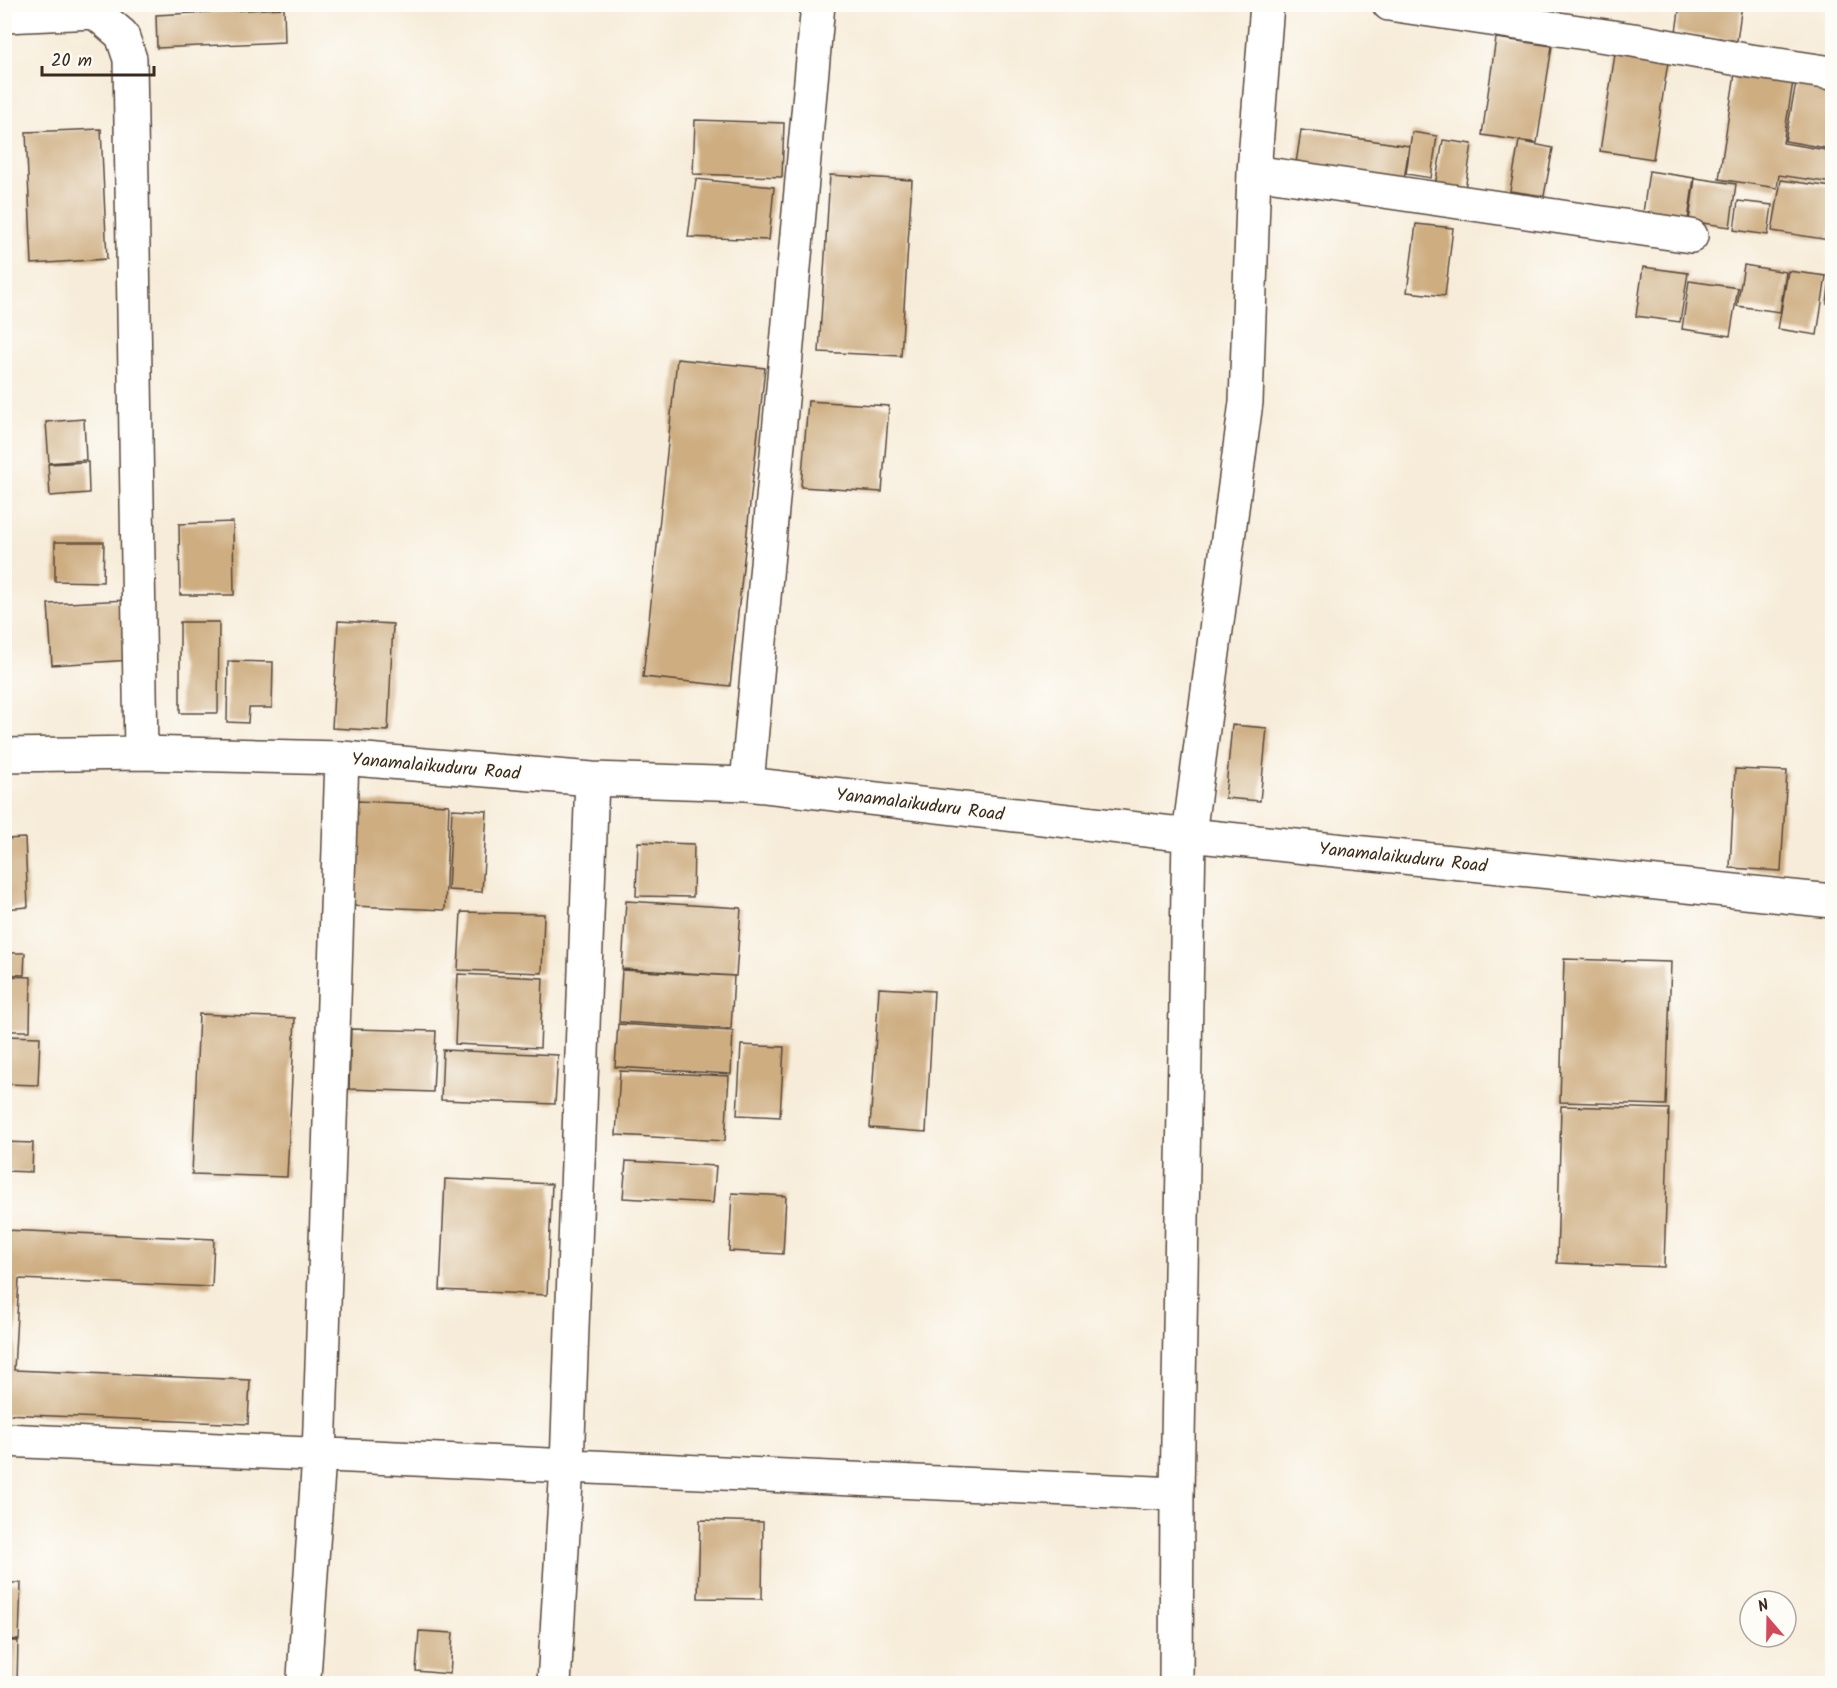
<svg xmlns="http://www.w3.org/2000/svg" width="1837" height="1688" font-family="Kalam,sans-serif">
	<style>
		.building { fill: #cead81 }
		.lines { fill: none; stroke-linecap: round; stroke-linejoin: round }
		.minor-casing { stroke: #57473a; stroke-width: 36 }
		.minor { stroke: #fff; stroke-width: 33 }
		.labels { text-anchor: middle; stroke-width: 4.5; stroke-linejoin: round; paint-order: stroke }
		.street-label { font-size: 18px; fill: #3b2a1e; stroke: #fdfcf7 }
	</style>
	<rect width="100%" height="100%" fill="#fdfcf7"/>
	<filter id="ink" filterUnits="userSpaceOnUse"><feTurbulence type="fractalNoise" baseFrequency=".0167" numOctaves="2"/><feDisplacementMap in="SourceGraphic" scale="12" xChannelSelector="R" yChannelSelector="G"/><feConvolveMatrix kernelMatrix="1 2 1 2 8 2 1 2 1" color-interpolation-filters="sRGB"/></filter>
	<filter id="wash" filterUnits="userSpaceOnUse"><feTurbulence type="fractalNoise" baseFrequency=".008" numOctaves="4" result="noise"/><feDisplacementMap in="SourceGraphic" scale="24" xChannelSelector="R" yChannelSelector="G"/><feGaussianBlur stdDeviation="1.35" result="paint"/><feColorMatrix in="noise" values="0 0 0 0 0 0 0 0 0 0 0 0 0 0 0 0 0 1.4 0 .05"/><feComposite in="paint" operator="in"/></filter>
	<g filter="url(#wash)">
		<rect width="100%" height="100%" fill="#f7ecd9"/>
		<g id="blocks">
			<!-- building -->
			<path class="building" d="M1680,4H1742L1737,41L1676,32Z
				M284,8L285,42L157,48L156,15Z
				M1496,38L1552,46L1537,143L1482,135Z
				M1615,54L1668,62L1653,159L1600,151Z
				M1735,73L1793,82L1783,143L1832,151V183L1779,175L1777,188L1719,179Z
				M1796,83L1832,89V149L1785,141Z
				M695,120L784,123L782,177L693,174Z
				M101,129L107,259L32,264L26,132Z
				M1301,130L1409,146L1403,186L1295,170Z
				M1412,132L1437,136L1431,178L1406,174Z
				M1443,140L1472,144L1464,196L1434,191Z
				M1519,141L1553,148L1544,196L1510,191Z
				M1649,171L1694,178L1688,220L1643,213Z
				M830,175L912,180L901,356L819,352Z
				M1695,178L1736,184L1730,227L1689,221Z
				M696,179L774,187L769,240L688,237Z
				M1781,180L1832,187V220L1829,240L1772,231Z
				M1738,201L1772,205L1768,235L1734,230Z
				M1416,224L1453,228L1445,296L1407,292Z
				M1744,265L1786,272L1780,312L1737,306Z
				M1643,267L1688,273L1680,322L1636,316Z
				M1788,271L1826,276L1817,335L1778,329Z
				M1830,279H1832V303H1827Z
				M1689,281L1738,288L1730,336L1682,329Z
				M677,359L765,368L730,686L643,677Z
				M808,401L889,406L882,492L801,487Z
				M84,419L86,460L49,463L46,422Z
				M88,462L89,493L50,496L48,464Z
				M233,522L234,595H180L179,524Z
				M55,542H104L103,582L55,581Z
				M127,600L131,660L52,665L48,604Z
				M338,621L393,624L388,731L332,728Z
				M180,622H219L218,713H180Z
				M228,661L273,662L272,708H249L248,723L227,722Z
				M1232,725L1267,728L1260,801L1225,798Z
				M1735,769L1787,771L1781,871L1730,868Z
				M357,801L449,805L445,910L353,906Z
				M452,809L487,811L482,892L448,890Z
				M25,838L28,907L4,909V839Z
				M638,842L694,844L693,897L636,896Z
				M626,901L741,908L736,976L622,969Z
				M461,912L544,914L542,973L458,970Z
				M4,953H25L24,975L4,974Z
				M1564,959L1671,962L1666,1105L1560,1102Z
				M622,970L734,976L731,1029L619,1022Z
				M458,974L543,978L540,1048L455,1044Z
				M4,976L31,977L30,1031H4Z
				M879,988L934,991L926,1132L870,1128Z
				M199,1014L295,1018L287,1177L192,1174Z
				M618,1024L733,1031L731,1074L615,1067Z
				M351,1029L436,1031L433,1092L349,1089Z
				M4,1036L40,1037L38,1085L4,1084Z
				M741,1045L784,1047L780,1117L737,1115Z
				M443,1050L558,1055L555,1104L441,1100Z
				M620,1071L729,1076L725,1141L616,1135Z
				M1561,1106L1669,1109L1664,1267L1557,1263Z
				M4,1142L33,1143L32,1172L4,1171Z
				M626,1161L716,1166L713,1203L623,1198Z
				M445,1179L552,1184L547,1295L440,1290Z
				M732,1193L786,1196L783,1254L729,1251Z
				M4,1230L214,1239L212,1287L19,1279L14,1370L250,1380L248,1424L4,1414Z
				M700,1520L763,1522L762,1599L698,1598Z
				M4,1583H21L19,1640L4,1639Z
				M419,1631L453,1633L450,1674L416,1671Z
				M4,1641H18L17,1684H4Z"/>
		</g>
	</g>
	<g filter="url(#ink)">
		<use href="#blocks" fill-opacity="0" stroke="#57473a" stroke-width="1.5"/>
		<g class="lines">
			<defs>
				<path id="minor" d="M1389,4L1633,40L1744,60L1832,73
					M4,16L95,12L122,35L130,59L141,753
					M1254,172L1691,236
					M4,755L141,753L342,758L592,779L747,784L1189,835L1832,901
					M747,784L818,4
					M4,1440L1177,1494
					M304,1677L319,1456L342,758
					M554,1684L567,1465L592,779
					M1176,1684L1177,1494L1189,835L1246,402L1254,172L1267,4"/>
			</defs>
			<!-- minor casing -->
			<use href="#minor" class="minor-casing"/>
			<!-- minor -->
			<use href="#minor" class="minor"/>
		</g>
	</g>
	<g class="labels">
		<!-- street labels -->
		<g class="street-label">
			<text transform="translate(436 766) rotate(5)" y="6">Yanamalaikuduru Road</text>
			<text transform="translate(920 804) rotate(7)" y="6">Yanamalaikuduru Road</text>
			<text transform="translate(1403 857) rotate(6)" y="6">Yanamalaikuduru Road</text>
		</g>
	</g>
	<!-- margin -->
	<rect width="1837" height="1688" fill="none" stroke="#fdfcf7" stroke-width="24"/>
	<!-- north arrow -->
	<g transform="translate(1768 1619) rotate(340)"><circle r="28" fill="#fdfcf7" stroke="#afa8a0" stroke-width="1.5"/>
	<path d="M0-4.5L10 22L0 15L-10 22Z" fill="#d1495b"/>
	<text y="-9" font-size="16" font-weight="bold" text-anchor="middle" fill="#3b2a1e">N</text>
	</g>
	<!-- scale -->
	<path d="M42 66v9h112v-9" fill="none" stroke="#3b2a1e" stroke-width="3"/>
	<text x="51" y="66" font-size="18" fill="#3b2a1e" stroke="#fdfcf7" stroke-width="4.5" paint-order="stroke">20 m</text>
</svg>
